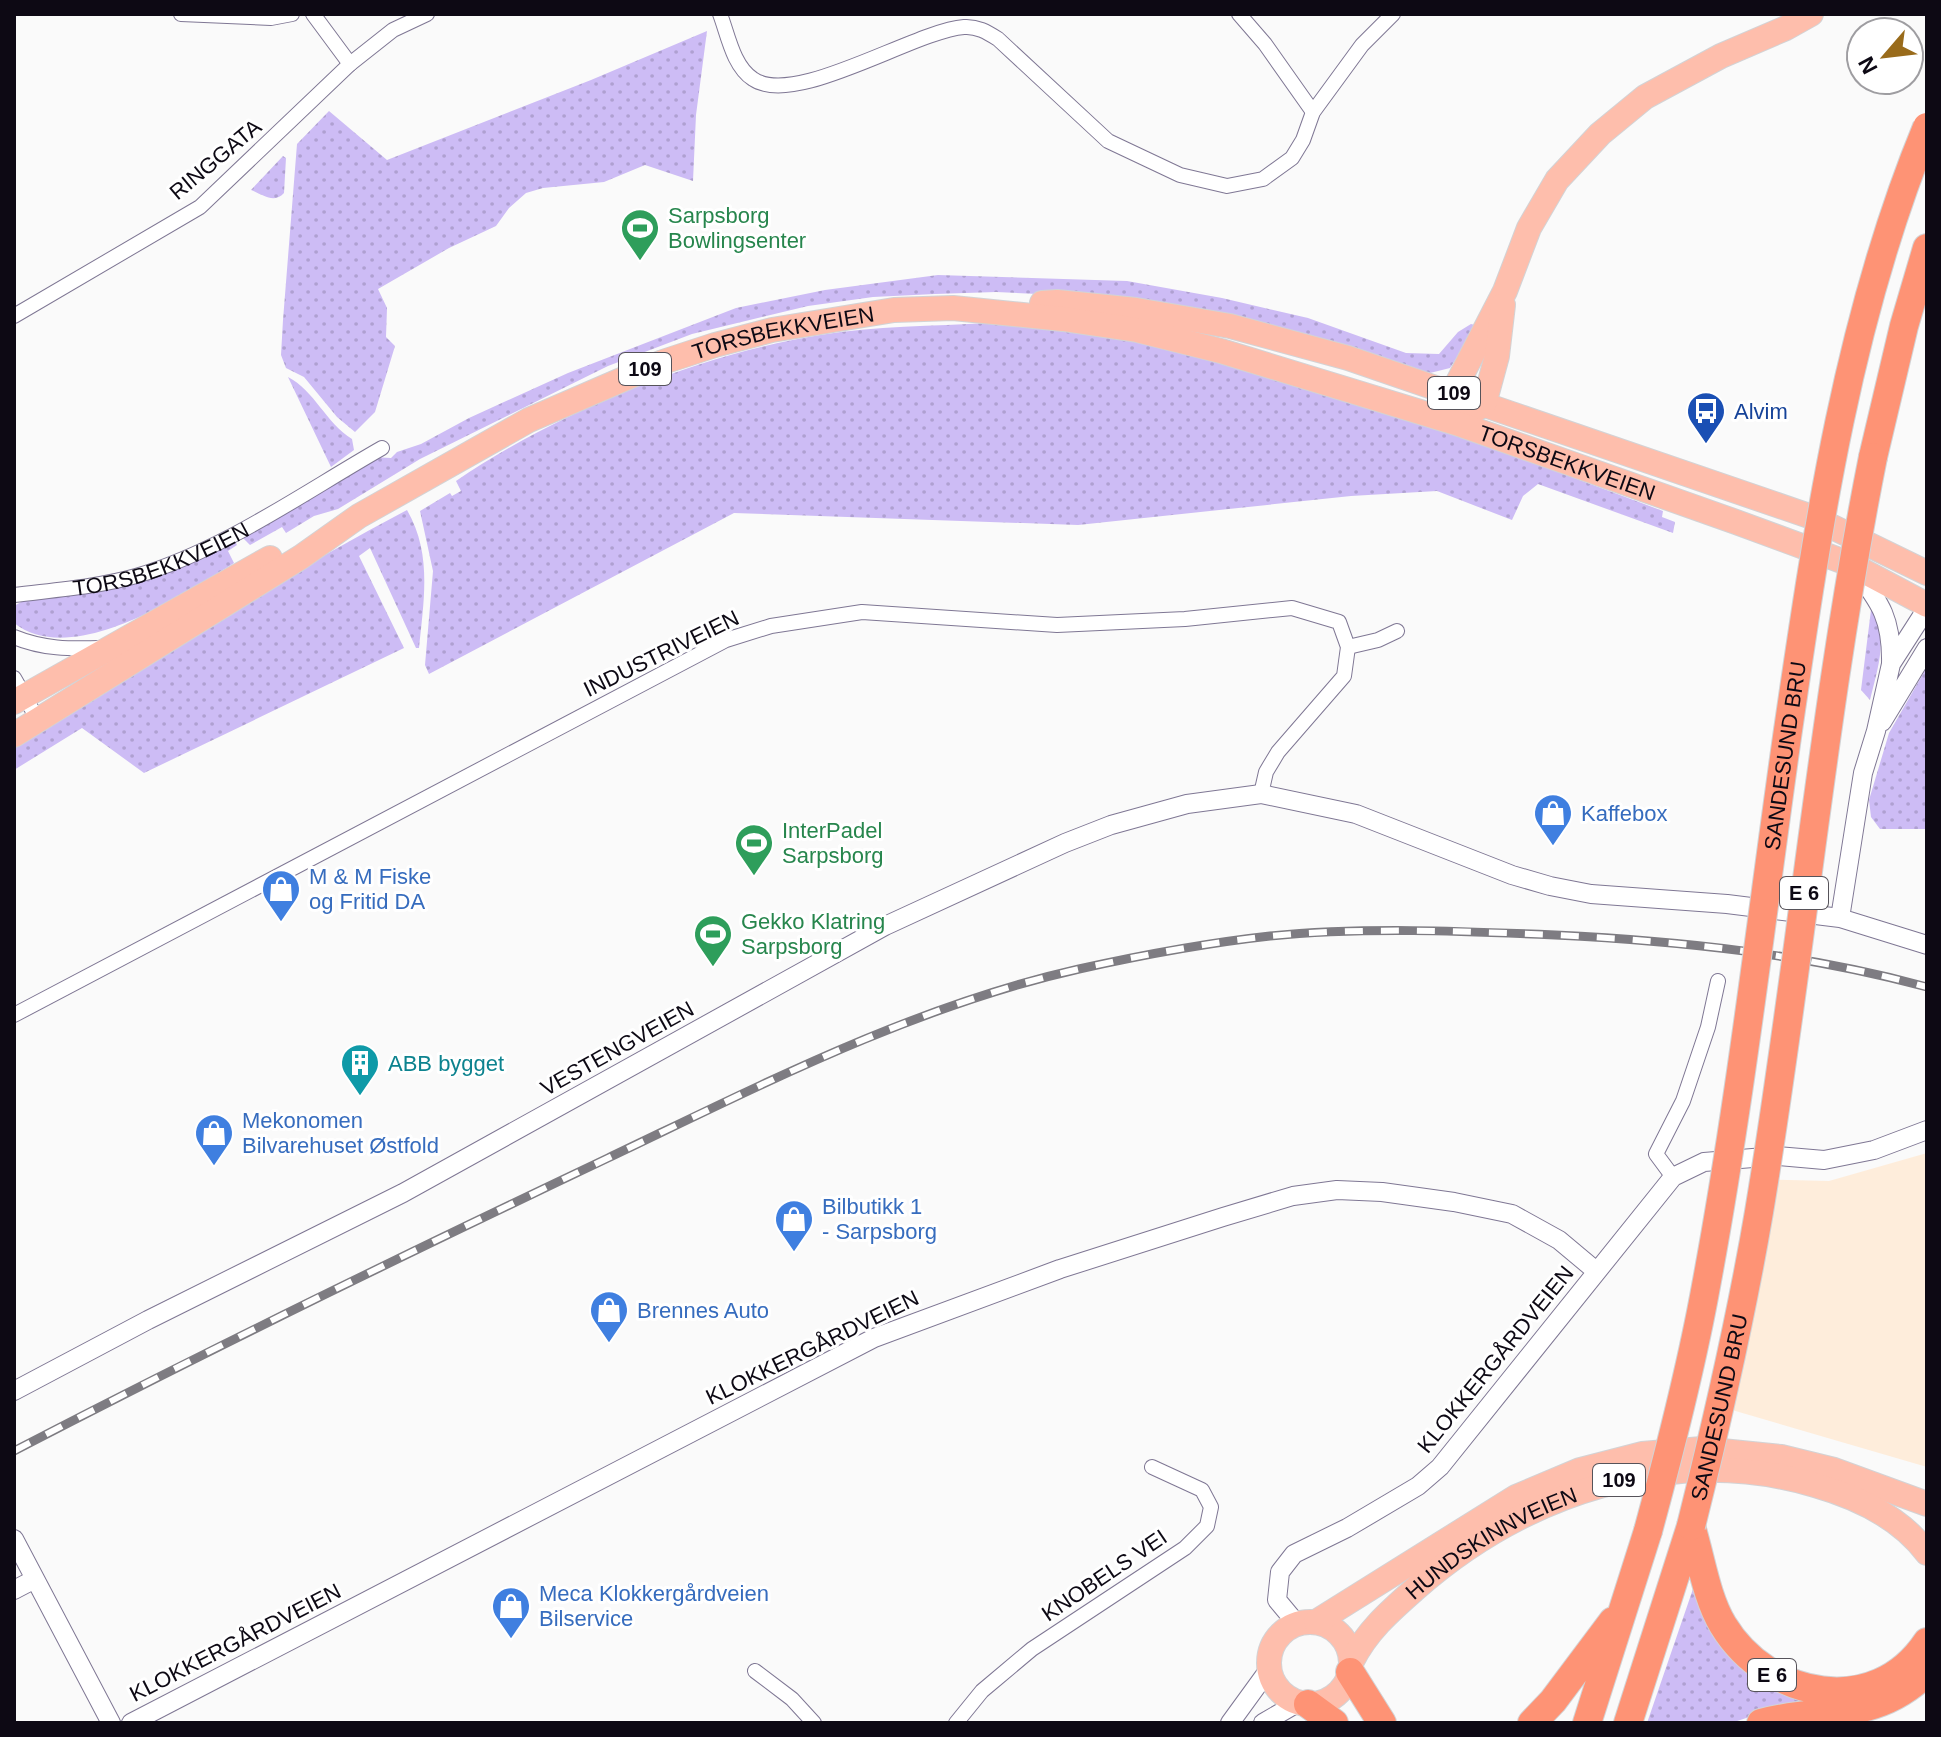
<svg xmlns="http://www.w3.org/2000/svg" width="1941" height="1737" font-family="Arial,sans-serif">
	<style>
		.commercial { fill: #feeddb }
		.grass { fill: url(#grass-dots) }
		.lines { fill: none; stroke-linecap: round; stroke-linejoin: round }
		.minor-casing { stroke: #7f7794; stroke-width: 16 }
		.tertiary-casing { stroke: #7f7794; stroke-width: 20 }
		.primary-casing { stroke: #d3d3d5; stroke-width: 26 }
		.motorway-casing { stroke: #d3d3d5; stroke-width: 30 }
		.minor { stroke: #fff; stroke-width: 14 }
		.tertiary { stroke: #fff; stroke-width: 18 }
		.primary { stroke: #febeac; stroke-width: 24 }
		.motorway { stroke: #fe9375; stroke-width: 28 }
		.rail-casing { stroke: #7e7c82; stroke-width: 9 }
		.rail { stroke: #fff; stroke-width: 6; stroke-dasharray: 18; stroke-linecap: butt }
		.motorway-bridge-casing { stroke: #d3d3d5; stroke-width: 30; stroke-linecap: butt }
		.motorway-bridge { stroke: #fe9375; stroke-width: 28 }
		.labels { text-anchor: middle; stroke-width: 6; stroke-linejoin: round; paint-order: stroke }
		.shield { fill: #fff; stroke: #56535a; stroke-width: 2 }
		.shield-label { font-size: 20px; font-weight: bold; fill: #0d0914 }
		.street-label { font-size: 22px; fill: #0d0914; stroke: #fff }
		.leisure-label { font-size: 22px; fill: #27864d; stroke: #fff; text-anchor: start }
		.transit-label { font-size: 22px; fill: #164399; stroke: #fff; text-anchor: start }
		.shop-label { font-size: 22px; fill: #366cbe; stroke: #fff; text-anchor: start }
		.culture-label { font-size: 22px; fill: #0d838f; stroke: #fff; text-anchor: start }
	</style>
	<defs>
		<pattern id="grass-dots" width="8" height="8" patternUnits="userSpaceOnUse" patternTransform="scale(2)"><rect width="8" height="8" fill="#cdbcf5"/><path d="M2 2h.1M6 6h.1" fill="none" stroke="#afa0d1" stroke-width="1.8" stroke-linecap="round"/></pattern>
	</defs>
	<rect width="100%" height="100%" fill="#fafafa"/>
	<!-- commercial -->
	<path class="commercial" d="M1927,1153V1467L1715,1405L1751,1179L1829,1181Z"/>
	<!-- grass -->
	<path class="grass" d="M707,31L696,115L693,181L645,165L604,182L543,188L526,193L509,208L496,226L449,248L378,289L387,308L386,337L395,346L375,412L355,432L337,417L304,377L286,368L281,355L283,320L297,144L329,111L387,160L591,80Z
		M283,156L286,158L284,193C274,204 263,195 251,190Z
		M938,275L1127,281L1222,298L1308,318L1406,353L1439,354L1458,332L1471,324L1475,325L1469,339L1450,368L1430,373L1101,297L996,292L935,294L873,297L808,306L692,334L608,366L420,459L338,509L314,516L286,533L282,527L250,545L240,535L373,457L391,458L397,452L421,444L469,418L568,373L736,308L825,290Z
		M989,323L1103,334L1214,358L1440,428L1663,511L1662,517L1675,522L1673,533L1538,484L1523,496L1512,520L1437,491L1351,496L1078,525L734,513L429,674L425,665L433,571L420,511L450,493L452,496L461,491L456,481C557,412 699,354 820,335C875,326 933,326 989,323Z
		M288,377C314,390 326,423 352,439L354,450L331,467Z
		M407,510C432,553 424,599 419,648H416L370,548L359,556L404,648L144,773L82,728L14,770V746C144,665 272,581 407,510Z
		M234,539L237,545L228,551L234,563C184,595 72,669 14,623V606L23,601C67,594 115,591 157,576C184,567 209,553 234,539Z
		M1872,602C1887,642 1880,660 1870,700L1861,690Z
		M1927,667V829H1880L1871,817L1869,800L1889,733Z
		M1694,1586C1722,1641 1734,1682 1800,1696L1798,1708L1774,1709L1731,1723H1647Z"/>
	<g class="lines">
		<defs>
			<g id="minor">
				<path d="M181,14L271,18L292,14"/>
				<path d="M313,14L350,64"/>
				<path d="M720,14C728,35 733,66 753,79C795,108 914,31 964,27C977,26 987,32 998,39L1108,141L1180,175L1227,186L1263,179L1292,158L1303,140L1313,112L1362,45L1393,14"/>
				<path d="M1239,14L1265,44L1313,112"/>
				<path d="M14,316L200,207L350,64L393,30L427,14"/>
				<path id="s1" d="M14,595C54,590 97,587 136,576C224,550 303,493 382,448"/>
				<path d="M14,637C43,649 70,649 100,648"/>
				<path d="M1348,647L1378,640L1397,631"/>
				<path d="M14,678L38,720"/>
				<path d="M14,1015L726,640L771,626L862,612L1057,625L1185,619L1292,608L1339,622L1348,647L1344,676L1278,752L1266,772L1261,794"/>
				<path d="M1673,1177L1656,1154L1683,1101L1708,1027L1718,981"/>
				<path d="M755,1671L792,1699L814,1723"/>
				<path d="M956,1723L982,1691L1032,1649L1185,1548L1207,1526L1211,1507L1202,1490L1152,1467"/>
			</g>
			<path id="tertiary" d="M1855,570C1881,603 1892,620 1891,664
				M1882,722L1927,648
				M1840,918L1863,773L1876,731L1891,664L1927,608
				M14,1391L148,1320L403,1193L885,926L1065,843L1111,825L1187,804L1261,794L1356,814L1512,875L1550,886L1591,894L1727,904L1840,918L1927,945
				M14,1539L111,1723
				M14,1590L35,1579
				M1297,1624L1277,1600L1280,1572L1294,1554L1347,1528L1418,1486L1440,1467L1673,1177L1704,1162L1777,1156L1824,1160L1874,1150L1927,1130
				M131,1723L874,1338L1060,1269L1223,1217L1293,1196L1337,1190L1382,1192L1454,1202L1512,1214L1559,1240L1596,1271
				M1230,1723L1270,1668
				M1263,1723L1299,1702"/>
			<g id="primary">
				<path d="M1042,303L1057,302L1136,310L1230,326L1348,358L1812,517L1927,573"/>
				<path d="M1455,410L1457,384L1505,291L1529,228L1557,180L1600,134L1645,97L1721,56L1786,28L1811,14"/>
				<path d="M1472,412L1484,404L1497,356L1503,305"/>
				<path d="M14,702L270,558"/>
				<path id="s2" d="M14,735L301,557L359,516L529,420L663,362L715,345L772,330L894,310L953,308L1063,319L1137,330L1221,351L1456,423L1736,522L1850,564L1927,605"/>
				<circle cx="1310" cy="1663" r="41"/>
				<path d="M1316,1622L1516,1497L1580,1470L1642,1454L1702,1449L1781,1457L1834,1470L1927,1504"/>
				<path id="s3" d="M1352,1661C1367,1631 1390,1611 1415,1589C1524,1493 1672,1443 1815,1485C1857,1497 1900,1517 1927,1553"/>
			</g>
			<path id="motorway" d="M1873,457L1904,326L1927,248
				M1691,1526C1701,1558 1706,1597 1723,1625C1768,1699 1875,1720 1927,1642
				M1350,1672L1382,1723
				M1308,1704L1334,1723
				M1532,1723L1553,1701L1613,1621
				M1587,1723L1648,1531
				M1628,1723L1691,1526
				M1761,1723C1825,1705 1872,1725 1927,1672"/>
		</defs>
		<!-- minor casing -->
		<use href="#minor" class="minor-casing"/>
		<!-- tertiary casing -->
		<use href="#tertiary" class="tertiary-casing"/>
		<!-- primary casing -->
		<use href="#primary" class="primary-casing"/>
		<!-- motorway casing -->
		<use href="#motorway" class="motorway-casing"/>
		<!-- minor -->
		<use href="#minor" class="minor"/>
		<!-- tertiary -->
		<use href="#tertiary" class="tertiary"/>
		<!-- primary -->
		<use href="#primary" class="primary"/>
		<!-- motorway -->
		<use href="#motorway" class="motorway"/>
		<defs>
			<path id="rail" d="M14,1451C210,1349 408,1253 608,1158C759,1086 914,1006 1079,969C1142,955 1206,943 1270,936C1364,927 1460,931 1555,935C1681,941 1805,954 1927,987"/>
		</defs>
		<!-- rail casing -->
		<use href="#rail" class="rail-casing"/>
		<!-- rail -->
		<use href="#rail" class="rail"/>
		<defs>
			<g id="motorway-bridge">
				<path id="s4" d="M1691,1526C1717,1422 1741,1318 1759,1212C1801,961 1823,707 1873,457"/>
				<path id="s5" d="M1648,1531C1670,1450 1691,1369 1706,1286C1740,1104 1761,920 1787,737C1817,532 1847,320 1927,127"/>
			</g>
		</defs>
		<!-- motorway-bridge casing -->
		<use href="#motorway-bridge" class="motorway-bridge-casing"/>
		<!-- motorway-bridge -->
		<use href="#motorway-bridge" class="motorway-bridge"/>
	</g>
	<!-- icons -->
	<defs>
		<symbol id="stadium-pin" viewBox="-11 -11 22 30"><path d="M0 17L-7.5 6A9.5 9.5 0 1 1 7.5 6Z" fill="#2e9e5b" stroke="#fff"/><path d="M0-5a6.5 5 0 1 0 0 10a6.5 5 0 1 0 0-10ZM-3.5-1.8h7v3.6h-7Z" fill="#fff"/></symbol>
		<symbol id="bus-pin" viewBox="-11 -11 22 30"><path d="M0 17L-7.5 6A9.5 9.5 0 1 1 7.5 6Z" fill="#1a4fb4" stroke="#fff"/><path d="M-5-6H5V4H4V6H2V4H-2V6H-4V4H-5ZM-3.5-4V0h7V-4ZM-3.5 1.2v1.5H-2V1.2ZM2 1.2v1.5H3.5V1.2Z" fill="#fff"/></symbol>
		<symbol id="shop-pin" viewBox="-11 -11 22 30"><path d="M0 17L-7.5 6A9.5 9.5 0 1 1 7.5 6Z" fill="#3f7fe0" stroke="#fff"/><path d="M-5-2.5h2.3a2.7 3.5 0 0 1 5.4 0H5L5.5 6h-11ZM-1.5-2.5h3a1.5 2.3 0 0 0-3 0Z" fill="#fff"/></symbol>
		<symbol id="building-pin" viewBox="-11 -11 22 30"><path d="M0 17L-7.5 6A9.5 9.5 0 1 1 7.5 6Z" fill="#0f9aa8" stroke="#fff"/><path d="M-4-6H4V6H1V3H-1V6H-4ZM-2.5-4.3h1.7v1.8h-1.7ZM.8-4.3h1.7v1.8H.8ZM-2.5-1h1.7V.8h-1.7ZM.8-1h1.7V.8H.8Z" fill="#fff"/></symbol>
	</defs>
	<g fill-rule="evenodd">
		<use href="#stadium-pin" x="618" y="206" width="44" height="60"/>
		<use href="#bus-pin" x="1684" y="389" width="44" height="60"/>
		<use href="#shop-pin" x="1531" y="791" width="44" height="60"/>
		<use href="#stadium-pin" x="732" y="821" width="44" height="60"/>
		<use href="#shop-pin" x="259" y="867" width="44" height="60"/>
		<use href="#stadium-pin" x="691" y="912" width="44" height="60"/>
		<use href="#building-pin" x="338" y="1041" width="44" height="60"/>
		<use href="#shop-pin" x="192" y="1111" width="44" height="60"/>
		<use href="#shop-pin" x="772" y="1197" width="44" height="60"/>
		<use href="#shop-pin" x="587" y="1288" width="44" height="60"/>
		<use href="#shop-pin" x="489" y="1584" width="44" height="60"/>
	</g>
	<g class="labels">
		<!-- shield labels -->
		<g class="shield">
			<rect x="619" y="353" width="52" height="32" rx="6"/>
			<rect x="1428" y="377" width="52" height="32" rx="6"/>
			<rect x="1780" y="877" width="48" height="32" rx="6"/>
			<rect x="1593" y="1464" width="52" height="32" rx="6"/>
			<rect x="1748" y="1659" width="48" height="32" rx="6"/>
		</g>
		<g class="shield-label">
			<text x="645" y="376">109</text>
			<text x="1454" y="400">109</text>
			<text x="1804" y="900">E 6</text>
			<text x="1619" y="1487">109</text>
			<text x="1772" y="1682">E 6</text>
		</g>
		<!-- street labels -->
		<g class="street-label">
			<text transform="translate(215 159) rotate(-40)" y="8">RINGGATA</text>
			<text dy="8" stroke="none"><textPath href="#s2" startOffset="874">TORSBEKKVEIEN</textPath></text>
			<text dy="8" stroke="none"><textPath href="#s2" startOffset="1682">TORSBEKKVEIEN</textPath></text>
			<text dy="8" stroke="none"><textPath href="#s1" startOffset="152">TORSBEKKVEIEN</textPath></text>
			<text transform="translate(661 653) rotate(-26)" y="8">INDUSTRIVEIEN</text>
			<text dy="8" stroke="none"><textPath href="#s5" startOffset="788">SANDESUND BRU</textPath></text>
			<text transform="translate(617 1048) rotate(-29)" y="8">VESTENGVEIEN</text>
			<text transform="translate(812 1347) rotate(-26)" y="8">KLOKKERGÅRDVEIEN</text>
			<text transform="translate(1495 1359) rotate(-51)" y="8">KLOKKERGÅRDVEIEN</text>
			<text dy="8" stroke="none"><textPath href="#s4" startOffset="122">SANDESUND BRU</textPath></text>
			<text dy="8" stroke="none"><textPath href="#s3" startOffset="186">HUNDSKINNVEIEN</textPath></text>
			<text transform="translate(1104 1575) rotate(-34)" y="8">KNOBELS VEI</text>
			<text transform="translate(235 1642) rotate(-27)" y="8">KLOKKERGÅRDVEIEN</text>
		</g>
		<!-- leisure labels -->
		<g class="leisure-label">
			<text x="668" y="223">Sarpsborg<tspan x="668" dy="25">Bowlingsenter</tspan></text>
			<text x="782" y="838">InterPadel<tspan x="782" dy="25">Sarpsborg</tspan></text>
			<text x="741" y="929">Gekko Klatring<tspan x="741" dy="25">Sarpsborg</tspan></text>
		</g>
		<!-- transit labels -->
		<g class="transit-label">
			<text x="1734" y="419">Alvim</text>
		</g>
		<!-- shop labels -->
		<g class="shop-label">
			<text x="1581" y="821">Kaffebox</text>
			<text x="309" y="884">M &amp; M Fiske<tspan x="309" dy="25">og Fritid DA</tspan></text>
			<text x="242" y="1128">Mekonomen<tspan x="242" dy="25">Bilvarehuset Østfold</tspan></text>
			<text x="822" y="1214">Bilbutikk 1<tspan x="822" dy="25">- Sarpsborg</tspan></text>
			<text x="637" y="1318">Brennes Auto</text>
			<text x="539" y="1601">Meca Klokkergårdveien<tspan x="539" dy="25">Bilservice</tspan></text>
		</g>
		<!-- culture labels -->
		<g class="culture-label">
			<text x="388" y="1071">ABB bygget</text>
		</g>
	</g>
	<!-- border -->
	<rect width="1941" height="1737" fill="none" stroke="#0d0914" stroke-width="32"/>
	<!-- north arrow -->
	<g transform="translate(1885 56) rotate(242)"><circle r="38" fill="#ffffff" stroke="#9e9da1" stroke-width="2"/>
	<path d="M0-6L14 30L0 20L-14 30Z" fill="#996b1b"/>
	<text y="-12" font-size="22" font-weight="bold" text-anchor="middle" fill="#0d0914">N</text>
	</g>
</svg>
